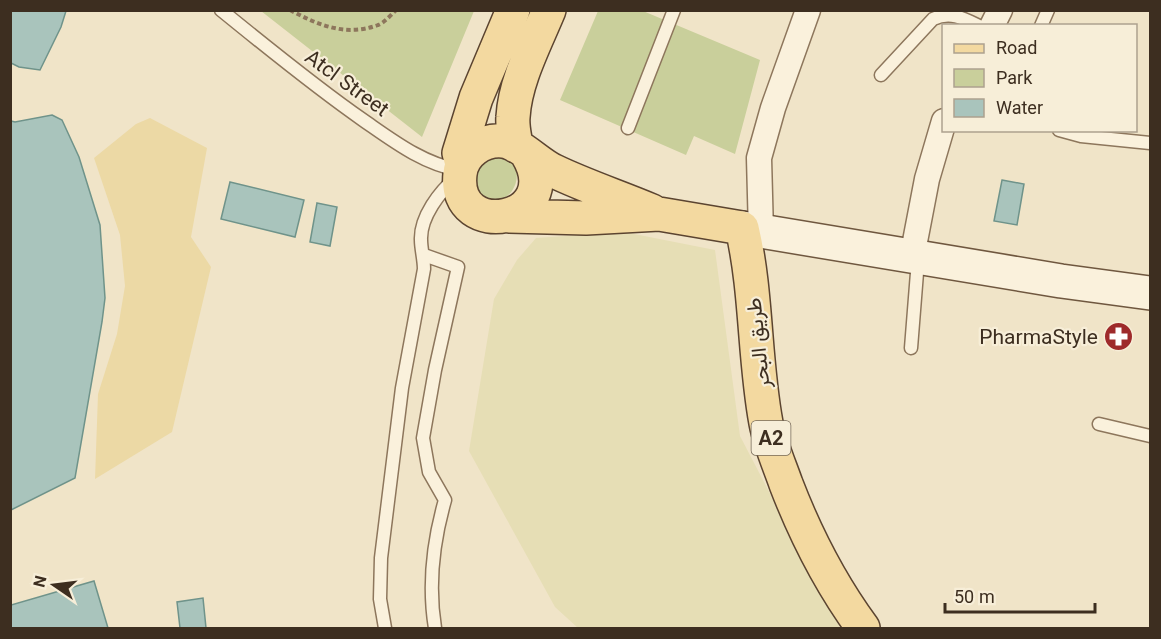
<svg xmlns="http://www.w3.org/2000/svg" width="1161" height="639" font-family="Georgia,Vazirmatn,serif">
	<style>
		.farmland { fill: #e6deb5 }
		.green { fill: #c9cf9b }
		.sand { fill: #ecd9a5 }
		.water { fill: #a9c4bc; stroke: #6f938a; stroke-width: 1.5 }
		.lines { fill: none; stroke-linecap: round; stroke-linejoin: round }
		.service-casing { stroke: #8d765c; stroke-width: 15 }
		.minor-casing { stroke: #8d765c; stroke-width: 27 }
		.secondary-casing { stroke: #6f573f; stroke-width: 36 }
		.primary-casing { stroke: #5b4430; stroke-width: 36 }
		.path { stroke: #8d765c; stroke-width: 4; stroke-dasharray: 4.5 3; stroke-linecap: butt }
		.service { stroke: #faf1dc; stroke-width: 12 }
		.minor { stroke: #faf1dc; stroke-width: 24 }
		.secondary { stroke: #faf1dc; stroke-width: 33 }
		.primary { stroke: #f3d9a0; stroke-width: 33 }
		.labels { text-anchor: middle; stroke-width: 4.5; stroke-linejoin: round; paint-order: stroke }
		.shield { fill: #f7eed8; stroke: #756857; stroke-width: 1.5 }
		.shield-label { font-size: 20px; font-weight: bold; fill: #3d2e20 }
		.street-label { font-size: 21px; fill: #3d2e20; stroke: #f7eed8 }
		.poi-label { font-size: 21px; fill: #3d2e20; stroke: #f7eed8; text-anchor: end }
	</style>
	<rect width="100%" height="100%" fill="#f0e4c8"/>
	<!-- farmland -->
	<path class="farmland" d="M624,232L715,250L740,436L840,628H578L555,607L469,451L494,299L517,260L536,238Z"/>
	<!-- green -->
	<path class="green" d="M261,11H474L422,137Z
		M598,11H643L760,60L735,154L694,136L686,155L560,100Z
		M492,155C496,156 502,156 506,158C530,170 510,211 486,198C482,197 478,192 475,189V168Z"/>
	<!-- sand -->
	<path class="sand" d="M150,118L207,148L191,237L211,267L172,432L95,479L98,394L117,334L125,286L120,235L94,158L136,124Z"/>
	<!-- water -->
	<path class="water" d="M11,10L66,11L61,27L40,70L19,67L11,63Z
		M52,115L62,120L79,157L100,225L105,298L102,322L75,478L11,510V121L15,122Z
		M1002,180L1024,184L1017,225L994,221Z
		M230,182L304,200L295,237L221,219Z
		M317,203L337,207L330,246L310,242Z
		M94,581L108,628H11V605Z
		M203,598L206,628H180L177,602Z"/>
	<g class="lines">
		<defs>
			<path id="service" d="M221,10C268,48 314,86 363,120C392,140 423,164 459,170
				M1041,26L1048,10
				M881,75L933,19C950,11 963,18 979,26
				M628,128L674,10
				M1059,130L1081,136L1150,143
				M424,255L458,267L435,370L423,438L429,472L445,500C433,542 428,585 435,628
				M911,348L918,260
				M1099,424L1150,436
				M385,628L380,599L381,558L402,388L424,269C424,259 421,249 421,240C420,217 440,191 456,178"/>
			<path id="minor" d="M992,26L1000,10
				M761,233L759,158L773,108L808,10
				M912,257L927,179L944,121"/>
			<path id="secondary" d="M742,228L1061,281L1150,293"/>
			<path id="primary" d="M516,146C515,137 512,127 513,117C515,81 535,44 549,10
				M527,154C568,222 452,243 460,174C462,153 483,139 503,141C520,143 537,163 554,171C585,186 619,197 652,211
				M462,164L459,153L476,98L513,10
				M509,216L586,218L659,214L742,228C757,292 754,359 766,423C770,444 779,464 786,484C806,536 830,583 863,628"/>
		</defs>
		<!-- service casing -->
		<use href="#service" class="service-casing"/>
		<!-- minor casing -->
		<use href="#minor" class="minor-casing"/>
		<!-- secondary casing -->
		<use href="#secondary" class="secondary-casing"/>
		<!-- primary casing -->
		<use href="#primary" class="primary-casing"/>
		<!-- path -->
		<path class="path" d="M290,10C318,25 346,37 378,25C384,23 391,15 396,10"/>
		<!-- service -->
		<use href="#service" class="service"/>
		<!-- minor -->
		<use href="#minor" class="minor"/>
		<!-- secondary -->
		<use href="#secondary" class="secondary"/>
		<!-- primary -->
		<use href="#primary" class="primary"/>
	</g>
	<!-- icons -->
	<defs>
		<symbol id="pharmacy-disc" viewBox="-11 -11 22 22"><circle r="9.5" fill="#9e2a2b" stroke="#f7eed8"/><path d="M-2-6h4v4h4v4h-4v4h-4v-4h-4v-4h4Z" fill="#fff"/></symbol>
	</defs>
	<g fill-rule="evenodd">
		<use href="#pharmacy-disc" x="1102" y="320" width="33" height="33"/>
	</g>
	<g class="labels">
		<!-- shield labels -->
		<rect class="shield" x="751.5" y="421" width="39" height="34" rx="4.5"/>
		<g class="shield-label">
			<text x="771" y="445">A2</text>
		</g>
		<!-- street labels -->
		<g class="street-label">
			<text transform="translate(347 83) rotate(36)" y="7">Atcl Street</text>
			<text transform="translate(758 343) rotate(-96)" y="7">طريق البحر</text>
		</g>
		<!-- poi labels -->
		<g class="poi-label">
			<text x="1098" y="344">PharmaStyle</text>
		</g>
	</g>
	<!-- border -->
	<rect width="1161" height="639" fill="none" stroke="#3d2e20" stroke-width="24"/>
	<!-- legend -->
	<rect x="942" y="24" width="195" height="108" fill="#f7eed8" stroke="#ada18e" stroke-width="1.5"/>
	<rect x="954" y="44" width="30" height="9" fill="#f3d9a0" stroke="#ada18e" stroke-width="1.5"/>
	<text x="996" y="54" font-size="18" fill="#3d2e20">Road</text>
	<rect x="954" y="69" width="30" height="18" fill="#c9cf9b" stroke="#ada18e" stroke-width="1.5"/>
	<text x="996" y="84" font-size="18" fill="#3d2e20">Park</text>
	<rect x="954" y="99" width="30" height="18" fill="#a9c4bc" stroke="#ada18e" stroke-width="1.5"/>
	<text x="996" y="114" font-size="18" fill="#3d2e20">Water</text>
	<!-- north arrow -->
	<g transform="translate(54 585) rotate(284)" stroke="#f7eed8" stroke-width="4.5" paint-order="stroke">
	<path d="M0-4.5L10 22L0 15L-10 22Z" fill="#3d2e20"/>
	<text y="-9" font-size="16" font-weight="bold" text-anchor="middle" fill="#3d2e20">N</text>
	</g>
	<!-- scale -->
	<path d="M945 603v9h150v-9" fill="none" stroke="#3d2e20" stroke-width="3"/>
	<text x="954" y="603" font-size="18" fill="#3d2e20" stroke="#f7eed8" stroke-width="4.5" paint-order="stroke">50 m</text>
</svg>
